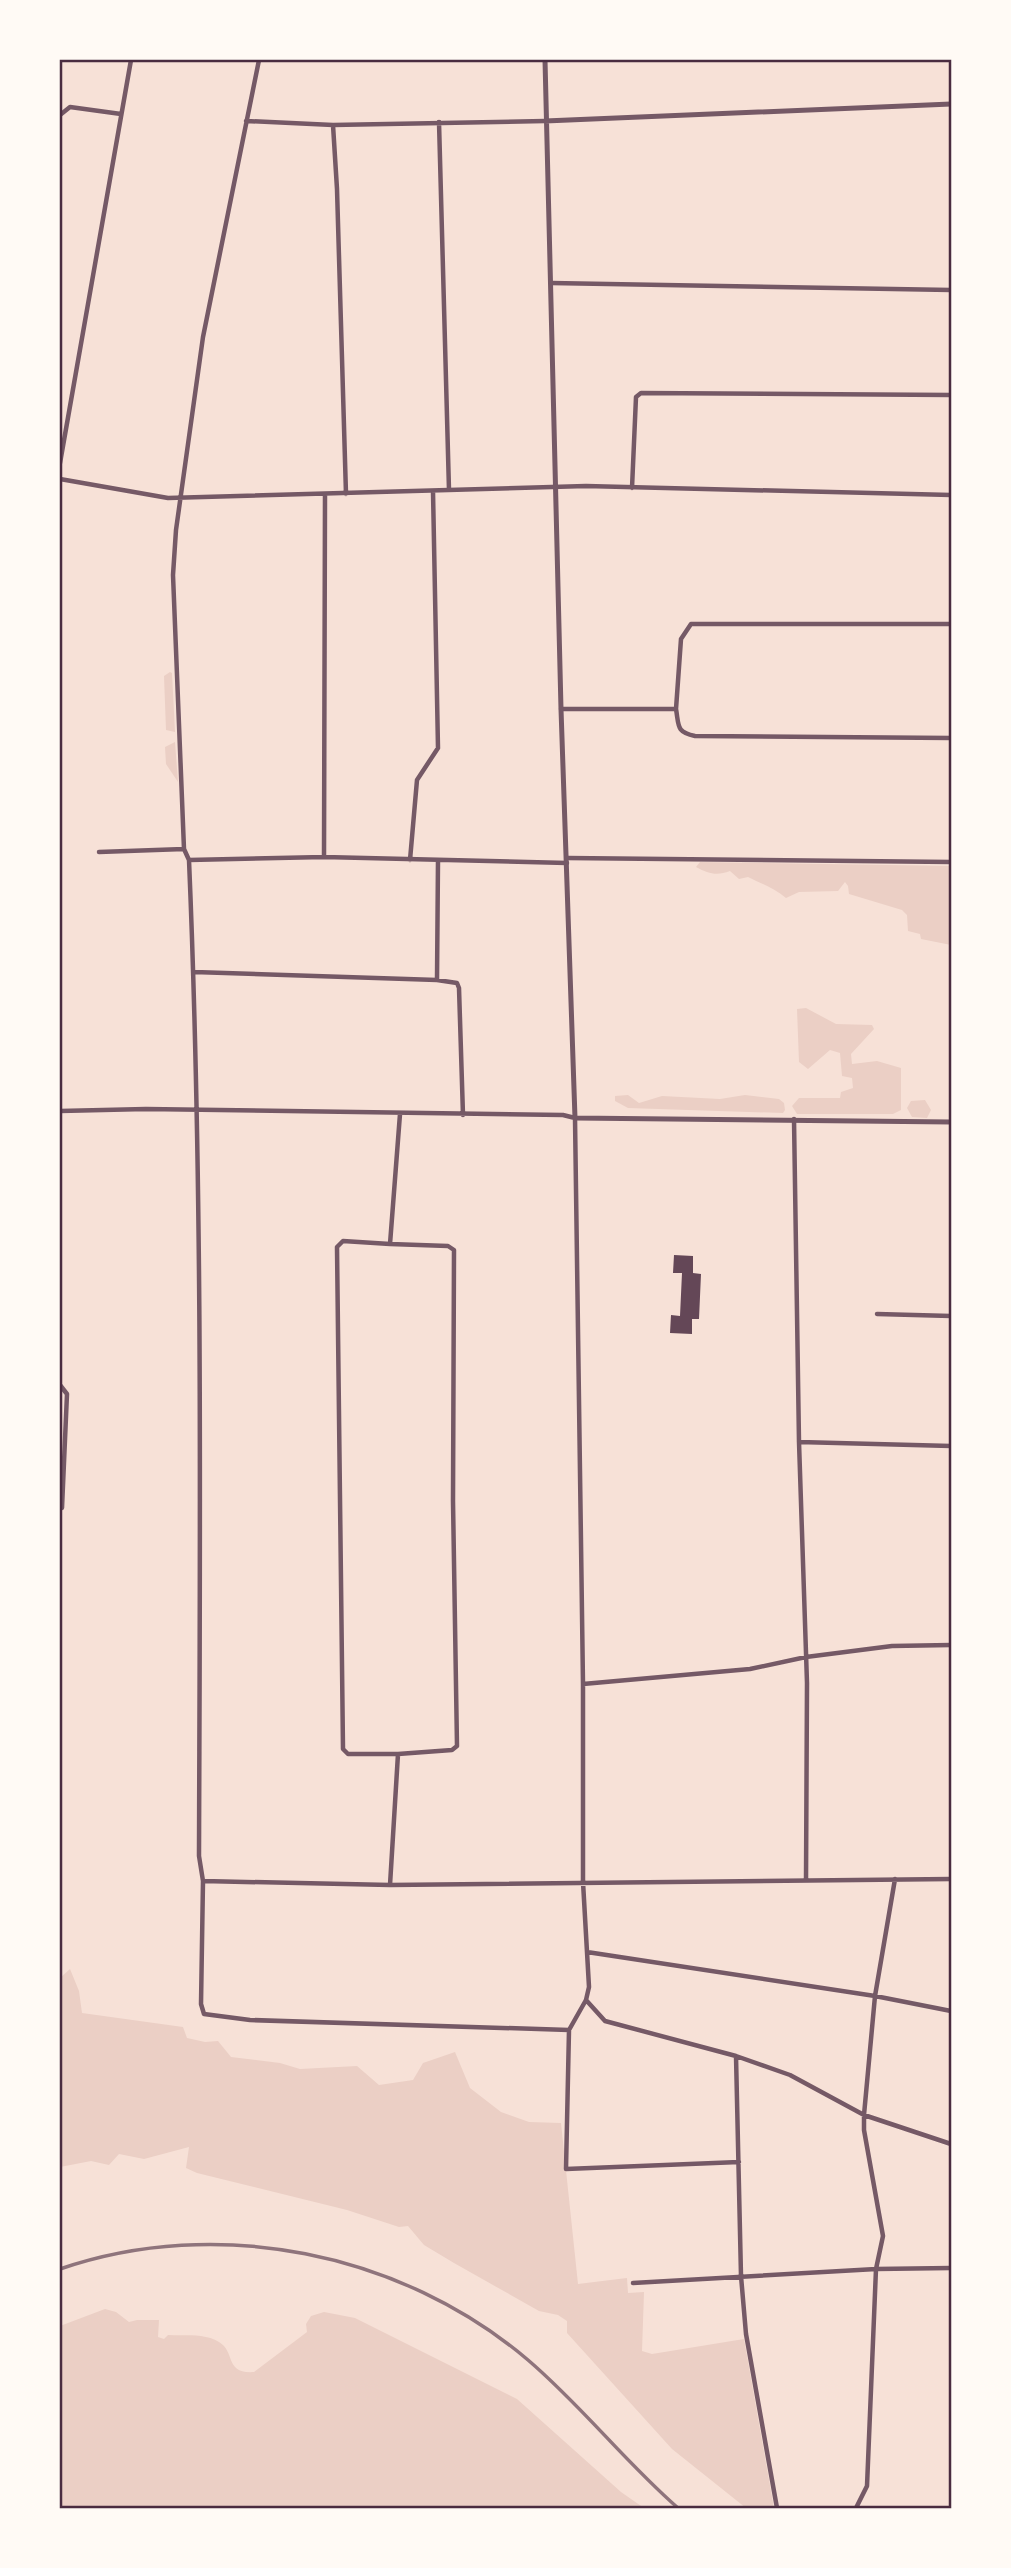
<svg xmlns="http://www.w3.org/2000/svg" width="1011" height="2568" font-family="Manrope,sans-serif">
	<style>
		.green { fill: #ebcfc5 }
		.building { fill: #644757 }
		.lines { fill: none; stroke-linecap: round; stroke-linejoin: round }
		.minor { stroke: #755966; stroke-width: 4.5 }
		.tertiary { stroke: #755966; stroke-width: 5 }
		.rail { stroke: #8f747c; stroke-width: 3.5 }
		.neatline { fill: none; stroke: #4a2c40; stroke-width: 2.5 }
	</style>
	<rect width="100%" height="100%" fill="#f7e1d7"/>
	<!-- green -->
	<path class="green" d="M170,672L172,673L175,732L166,730L164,676Z
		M175,742L178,782L166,764L165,747Z
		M700,862L951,866V945L921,939L920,934L908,931L907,915L902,910L849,894L848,886L845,882L838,891L799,892L786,898C774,888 762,884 748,877L739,879L730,871C717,876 709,874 696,867Z
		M806,1008L836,1024L872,1025L874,1029L851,1054L852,1064L877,1061L901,1068V1110L893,1114H797L792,1106L799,1098H840L841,1092L853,1088L852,1078L842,1076L840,1053L830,1050L808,1069L799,1062L797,1009Z
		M628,1095L639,1103L662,1096L720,1099L745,1095L779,1099L784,1103L785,1110L783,1113L628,1108L615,1101V1096Z
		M925,1100L931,1110L927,1118L912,1117L907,1108L911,1101Z
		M70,1969L79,1991L82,2013L183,2027L187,2038L205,2042L218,2041L231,2057L280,2063L300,2069L357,2066L379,2085L413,2080L423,2063L455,2052L470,2088L501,2112L529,2122L561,2123L578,2284L627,2278L628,2293L644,2292L642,2351L652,2354L744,2339L774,2508H746L672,2449L567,2333V2321L558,2315L539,2311L454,2263L424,2245L408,2226L399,2227L347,2210L197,2173L186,2168L189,2147L144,2159L119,2154L109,2165L91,2161L60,2167V1978Z
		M105,2309L116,2312L129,2322L137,2320H159L158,2337L164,2339L168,2335C184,2336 205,2333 219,2342C236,2352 224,2374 254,2372L307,2332L306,2324L311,2316L324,2312L355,2318L517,2399L621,2492L644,2508H60V2326Z"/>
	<!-- building -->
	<path class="building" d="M674,1255L693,1256V1273L701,1274L699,1319H692V1334L670,1333L671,1315L680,1316L682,1273H673Z"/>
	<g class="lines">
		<!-- minor -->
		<path class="minor" d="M259,60L203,337L176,530L173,575L184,849L189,860C203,1191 200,1524 199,1856L203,1881L201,2004L204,2014L250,2020L569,2030
			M60,115L70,107L121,114
			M246,121L333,125L545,121
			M439,122L449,490
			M333,125L337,189L346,494
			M551,283L951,290
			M60,463L131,60
			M60,479L168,498L586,486L951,495
			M632,488L636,397L641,393L951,395
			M561,709H676C679,726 676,732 695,736L951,738
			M676,709L681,639L691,624H951
			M99,852L184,849
			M324,857L325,495
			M567,858L951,862
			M189,860L324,857L567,863
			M410,860L417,780L438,748L433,491
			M194,972L437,980L457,983L459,988L463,1115
			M437,980L438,860
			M60,1111L146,1109L563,1115L575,1118L583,1684V1882L589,1987L586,2000L569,2030L566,2169L739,2162
			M794,1119L799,1442L807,1683L806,1880
			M390,1244L343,1241L337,1247L343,1749L348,1754H398
			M877,1314L951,1316
			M60,1385L67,1394L62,1508
			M799,1442L951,1446
			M583,1684L750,1669L806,1657L892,1646L951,1645
			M203,1881L390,1885L951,1879
			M390,1885L398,1754L452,1750L457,1746L453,1501L454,1250L448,1246L390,1244L400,1114
			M587,1952L875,1996L951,2011
			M586,2000L605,2021L736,2056L790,2075L864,2115L951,2144
			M736,2056L741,2276L746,2334L777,2508
			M633,2283L876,2269L951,2268
			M856,2508L867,2486L876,2269L883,2236L864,2130V2115L875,1996L895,1879"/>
		<!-- tertiary -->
		<path class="tertiary" d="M545,60L561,709L575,1118L951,1122
			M545,121L951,104"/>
		<!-- rail -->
		<path class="rail" d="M60,2269C217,2215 401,2252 528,2360C582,2406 625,2462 678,2508"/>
	</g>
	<!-- border -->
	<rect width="1011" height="2568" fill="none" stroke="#fffaf5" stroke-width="122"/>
	<rect x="61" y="61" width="889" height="2446" class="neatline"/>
</svg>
